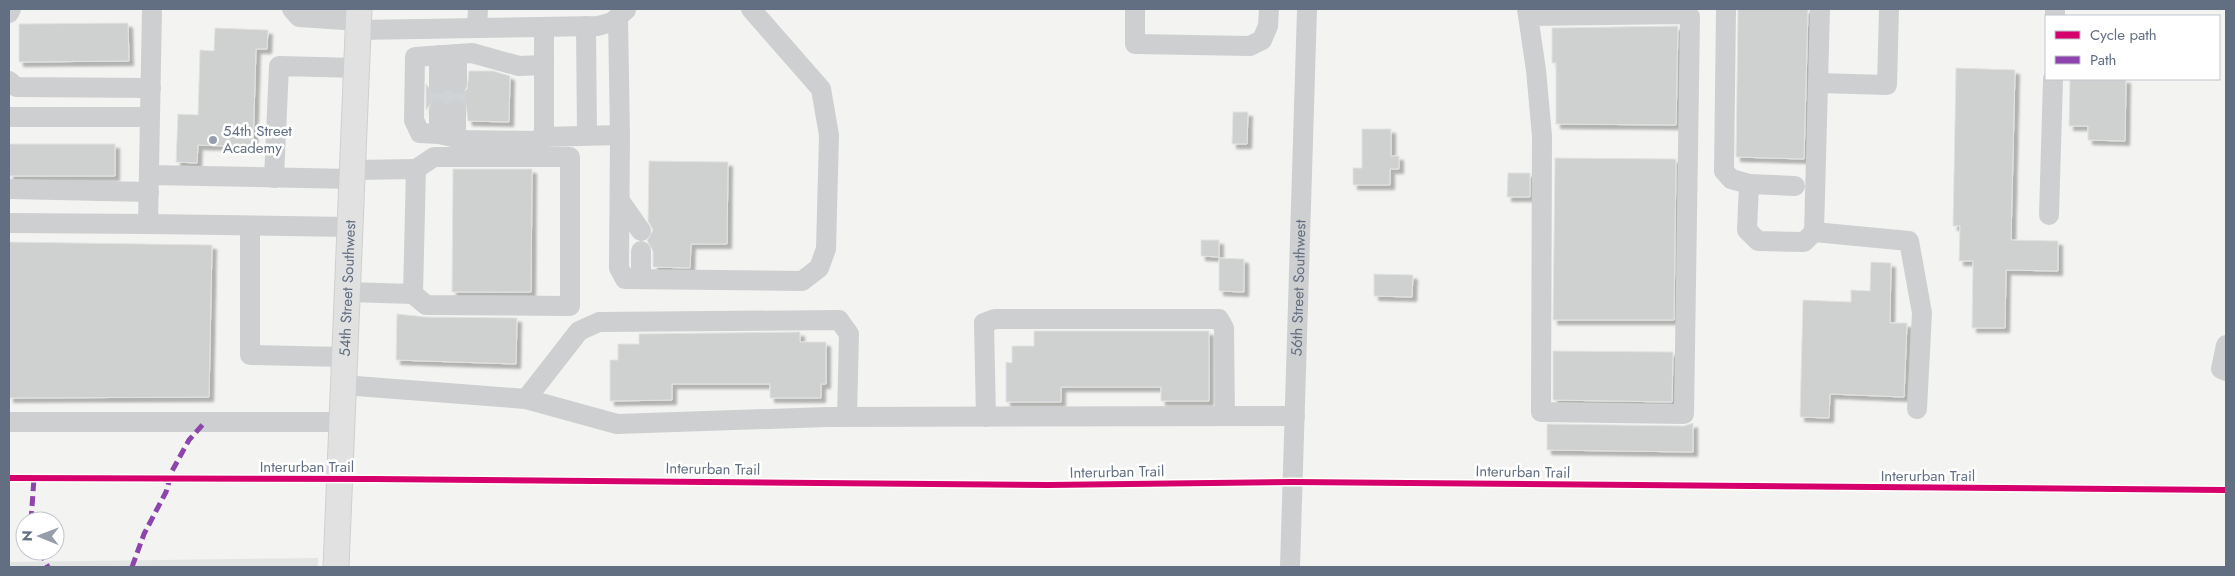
<svg xmlns="http://www.w3.org/2000/svg" width="2235" height="576" font-family="Jost,sans-serif">
	<style>
		.built { fill: #e3e4e4 }
		.building { fill: #cfd1d1; stroke: #e2e3e1; filter: url(#shadow) }
		.lines { fill: none; stroke-linecap: round; stroke-linejoin: round }
		.minor-tunnel { stroke: #cfd3d6; stroke-width: 20; stroke-dasharray: 20 10; stroke-linecap: butt }
		.major-casing { stroke: #ced0d0; stroke-width: 27 }
		.minor { stroke: #cecfd0; stroke-width: 20 }
		.major { stroke: #e1e1e2; stroke-width: 25 }
		.quiet { stroke: #8e44ad; stroke-width: 5; stroke-dasharray: 10 5; stroke-linecap: butt }
		.cycleway-casing { stroke: #fff; stroke-width: 9 }
		.cycleway { stroke: #d6006c; stroke-width: 6 }
		.poi-dot { fill: #959eaa; stroke: #fff; stroke-width: 2 }
		.labels { text-anchor: middle; stroke-width: 5; stroke-linejoin: round; paint-order: stroke }
		.poi-label { font-size: 15px; fill: #626f83; stroke: #fff; text-anchor: start }
		.street-label { font-size: 15px; fill: #626f83; stroke: #fff }
	</style>
	<defs>
		<filter id="shadow"><feDropShadow dx="4.5" dy="4.5" stdDeviation="1" flood-color="#0004"/></filter>
	</defs>
	<rect width="100%" height="100%" fill="#f3f4f1"/>
	<!-- built -->
	<path class="built" d="M318,558V567H9V562Z"/>
	<!-- building -->
	<path class="building" d="M1738,9H1808L1804,159L1736,157Z
		M128,23L129,61L19,62V24Z
		M1678,26L1676,125L1556,124V63H1552V28Z
		M215,28L268,30L267,49H256L253,147L198,145L197,163L176,162L178,114L198,115L200,50L214,51Z
		M1956,68L2015,70L2011,240L2058,241V271L2006,270L2005,328H1972L1973,261H1959L1960,226H1953Z
		M469,71H493L510,76L509,122L468,121L466,105L456,98L448,102L439,98L434,100L426,110V84L434,94L439,96L448,91L457,96L462,94L467,89Z
		M2070,79H2126L2125,141L2088,140V126H2069Z
		M1233,112H1248L1247,144H1232Z
		M1362,129H1391V156H1399V169H1390V185H1353V168H1362Z
		M9,144H115V176H9Z
		M1555,158L1676,159L1674,320H1553Z
		M649,161L728,162L727,244H691L690,268L653,267V251L647,241L653,230L648,221Z
		M453,169H532L531,292H452Z
		M1508,173H1530V197H1507Z
		M1201,240H1219V257L1201,256Z
		M9,242L212,245L209,397L9,398Z
		M1219,258L1244,259V292L1219,291Z
		M1871,262L1891,263L1890,323H1907L1904,397L1830,394L1829,418L1800,417L1803,300L1851,302V290L1870,291Z
		M1374,274L1413,275L1412,297L1374,296Z
		M397,314L426,317L517,318L516,364L396,360Z
		M1034,331H1209V401H1161V387H1061V402H1006V362L1012,363V346H1034Z
		M800,332V342H826V384H821V398H770V384H672V400L610,401V360H618V344H639V334Z
		M1553,351L1673,352L1672,402L1553,400Z
		M1693,423V452L1547,450V424L1684,426Z"/>
	<g class="lines">
		<!-- minor-tunnel -->
		<path class="minor-tunnel" d="M439,84V110
			M456,110L457,84"/>
		<defs>
			<g id="major">
				<path id="s2" d="M336,567L359,9"/>
			</g>
		</defs>
		<!-- major casing -->
		<use href="#major" class="major-casing"/>
		<!-- minor -->
		<g class="minor">
			<path d="M292,9L299,17L359,21"/>
			<path d="M1135,9V44L1250,46L1262,40L1268,26L1269,9"/>
			<path d="M1527,9L1536,70L1542,136L1541,412L1684,414L1690,17L1684,14L1528,16"/>
			<path d="M1726,9L1724,171L1731,179L1749,184L1747,230L1758,241L1804,242L1814,232"/>
			<path d="M1820,9L1814,232L1909,241L1922,313L1917,409"/>
			<path d="M9,13L11,9"/>
			<path d="M2055,16V9"/>
			<path d="M618,18L620,135L619,268L625,279L802,281L819,268L826,249L829,135L821,89L751,9"/>
			<path d="M586,26L587,135"/>
			<path d="M544,27V137L620,135"/>
			<path d="M477,28L478,9"/>
			<path d="M358,30L598,26L612,22L626,10"/>
			<path d="M457,54V84"/>
			<path d="M9,81L16,87L151,88"/>
			<path d="M1818,83L1887,85L1889,9"/>
			<path d="M439,84V55"/>
			<path d="M439,110V134L466,140L535,141L544,137"/>
			<path d="M9,117H150"/>
			<path d="M439,134L420,133L414,120L415,57L472,53L519,66L544,65"/>
			<path d="M456,138V110"/>
			<path d="M149,175L352,179"/>
			<path d="M274,178L279,66L357,68"/>
			<path d="M1749,184L1795,186"/>
			<path d="M9,189L149,192"/>
			<path d="M620,201L641,231"/>
			<path d="M2049,215L2053,79"/>
			<path d="M9,223L148,224L152,9"/>
			<path d="M148,224L350,227"/>
			<path d="M250,226V355L344,357"/>
			<path d="M641,251V279"/>
			<path d="M347,292L413,294L416,169L352,170"/>
			<path d="M413,294L426,305L570,306V157H434L416,169"/>
			<path d="M2226,345L2221,369L2226,371"/>
			<path d="M343,385L526,399L617,424L827,417L1295,416"/>
			<path d="M526,399L579,331L599,322L839,320L849,334L847,417"/>
			<path d="M986,417L984,323L995,319H1219L1224,328L1225,416"/>
			<path d="M9,422H342"/>
			<path id="s1" d="M1290,567L1307,9"/>
		</g>
		<!-- major -->
		<use href="#major" class="major"/>
		<!-- quiet -->
		<path class="quiet" d="M31,521L34,478
			M40,551L48,567
			M132,567L144,534L166,492L172,471L189,440L205,422"/>
		<defs>
			<path id="cycleway" d="M9,478L373,479L1048,485L1292,482L2226,490"/>
		</defs>
		<!-- cycleway casing -->
		<use href="#cycleway" class="cycleway-casing"/>
		<!-- cycleway -->
		<use href="#cycleway" class="cycleway"/>
	</g>
	<!-- markers -->
	<circle class="poi-dot" cx="213" cy="140" r="5"/>
	<g class="labels">
		<!-- poi labels -->
		<g class="poi-label">
			<text x="223" y="136">54th Street<tspan x="223" dy="17">Academy</tspan></text>
		</g>
		<!-- street labels -->
		<g class="street-label">
			<text dy="5" stroke="none"><textPath href="#s2" startOffset="279">54th Street Southwest</textPath></text>
			<text dy="5" stroke="none"><textPath href="#s1" startOffset="279">56th Street Southwest</textPath></text>
			<text x="307" y="472">Interurban Trail</text>
			<text transform="translate(713 469) rotate(1)" y="5">Interurban Trail</text>
			<text transform="translate(1117 472) rotate(-1)" y="5">Interurban Trail</text>
			<text transform="translate(1523 472) rotate(1)" y="5">Interurban Trail</text>
			<text x="1928" y="481">Interurban Trail</text>
		</g>
	</g>
	<!-- border -->
	<rect width="2235" height="576" fill="none" stroke="#626f83" stroke-width="20"/>
	<!-- legend -->
	<rect x="2045" y="15" width="175" height="65" fill="#ffffff" stroke="#c0c5cd"/>
	<rect x="2055" y="31" width="25" height="8" fill="#d6006c" stroke="#c0c5cd"/>
	<text x="2090" y="40" font-size="15" fill="#626f83">Cycle path</text>
	<rect x="2055" y="56" width="25" height="8" fill="#8e44ad" stroke="#c0c5cd"/>
	<text x="2090" y="65" font-size="15" fill="#626f83">Path</text>
	<!-- north arrow -->
	<g transform="translate(40 536) rotate(271)"><circle r="24" fill="#ffffff" stroke="#c0c5cd"/>
	<path d="M0-4L9 19L0 12L-9 19Z" fill="#959eaa"/>
	<text y="-8" font-size="14" font-weight="bold" text-anchor="middle" fill="#626f83">N</text>
	</g>
</svg>
